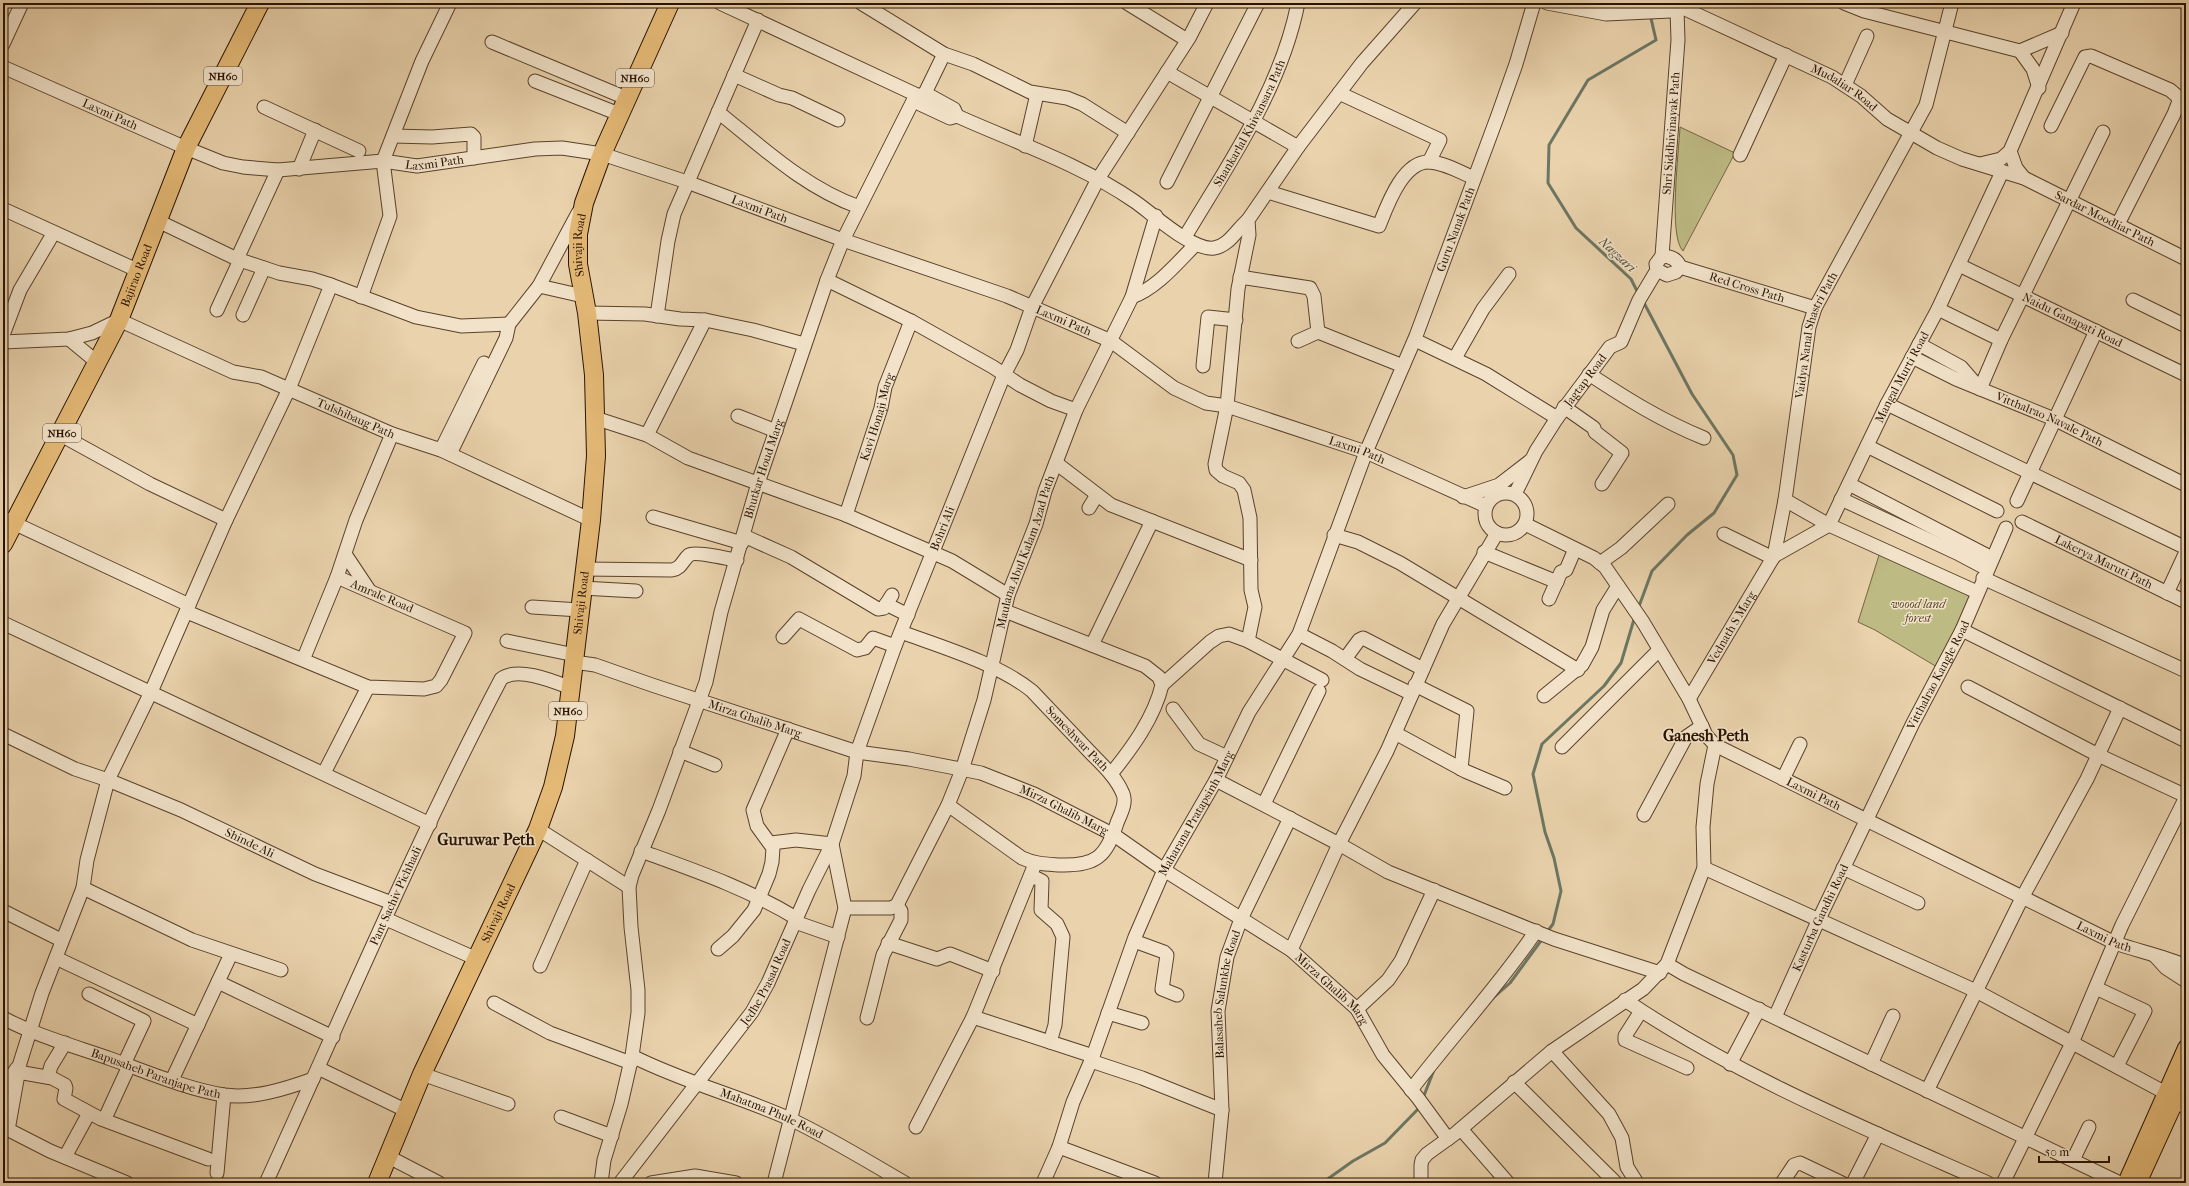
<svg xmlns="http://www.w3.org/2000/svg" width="2189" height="1186" font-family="'IM FELL French Canon',serif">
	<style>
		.green { fill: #beba84; stroke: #746642 }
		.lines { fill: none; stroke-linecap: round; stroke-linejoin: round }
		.stream { stroke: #6c7662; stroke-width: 3 }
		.minor-casing { stroke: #59422b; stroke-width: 15 }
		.major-casing { stroke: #291200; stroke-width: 18 }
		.highway-casing { stroke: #291200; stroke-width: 20 }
		.minor { stroke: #f1e2c9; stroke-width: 13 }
		.major { stroke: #e4b976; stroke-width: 16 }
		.highway { stroke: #e4b976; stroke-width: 18 }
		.labels { text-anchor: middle; stroke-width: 3; stroke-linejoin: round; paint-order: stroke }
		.shield { fill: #f1e2c9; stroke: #65503c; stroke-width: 1 }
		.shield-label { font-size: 11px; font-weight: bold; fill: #291200 }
		.street-label { font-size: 12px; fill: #291200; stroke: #f1e2c9 }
		.park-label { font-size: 12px; font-style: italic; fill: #564428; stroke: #f1e2c9 }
		.water-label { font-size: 13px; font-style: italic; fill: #504c39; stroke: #f1e2c9 }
		.district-label { font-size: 16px; font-weight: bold; fill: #291200; stroke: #f1e2c9 }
	</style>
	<rect width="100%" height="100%" fill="#e9d2ac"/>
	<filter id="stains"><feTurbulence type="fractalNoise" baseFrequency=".005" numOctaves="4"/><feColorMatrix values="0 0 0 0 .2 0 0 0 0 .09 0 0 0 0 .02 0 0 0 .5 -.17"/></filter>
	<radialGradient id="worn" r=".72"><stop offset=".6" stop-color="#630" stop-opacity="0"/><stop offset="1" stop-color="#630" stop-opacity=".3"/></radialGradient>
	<!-- green -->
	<path class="green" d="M1680,127L1735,153L1683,251C1668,236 1679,151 1680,127Z
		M1880,552L1972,593L1937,667L1875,630L1858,622Z"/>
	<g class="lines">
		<!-- stream -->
		<path class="stream" d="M1638,293L1631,279L1576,228L1548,183L1549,145L1588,80L1656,40L1650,14
			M1638,609L1652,571L1687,535L1714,513L1737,475L1733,455L1692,394L1643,301
			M1547,932L1553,924L1561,891L1554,858L1545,832L1533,774L1542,744L1604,686L1621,663L1635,616
			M1493,998L1510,983L1543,938
			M1423,1098L1434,1070
			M1322,1183L1353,1161L1385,1143L1420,1107"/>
		<defs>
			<g id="minor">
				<path d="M720,3L919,96"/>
				<path d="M861,3L944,54L973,64L1030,92L1067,98L1082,104L1128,133"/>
				<path d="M1127,3L1187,40"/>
				<path d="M1547,3L1606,14L1671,11L1684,6"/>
				<path d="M1844,3L1864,11L2020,51L2062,33"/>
				<path id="s1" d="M1683,8L1832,77L1861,96L1887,119L1937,148L1962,159L2024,178L2186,259"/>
				<path d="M492,42L626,98"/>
				<path d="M3,44L22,3"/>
				<path d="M2020,51L2033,69L2039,88"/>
				<path id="s2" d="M3,67L186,148L223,163L243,167L278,170L383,161L417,166L535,149L562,148L602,154L687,182L843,240L1007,296L1111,341L1174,388L1206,403L1227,406L1366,452L1486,506"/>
				<path d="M1167,72L1298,147"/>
				<path d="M734,75L779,95L792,98L838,120"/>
				<path d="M535,81L619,114"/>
				<path d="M1845,85L1867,36"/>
				<path d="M925,93L944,54"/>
				<path d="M1339,93L1440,140L1429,162"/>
				<path d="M919,96L920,104L950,118L957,116C1015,142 1082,165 1134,201C1152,213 1192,251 1214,248C1229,246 1237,229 1248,220"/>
				<path d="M919,96L925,93L954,109L957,116"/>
				<path d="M264,107L359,151"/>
				<path d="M718,112C762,147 805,188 859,207"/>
				<path d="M2051,126L2085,57L2091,56L2170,90L2177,96L2179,101L2174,114L2118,224"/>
				<path d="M393,136L432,137L471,134L474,137V158"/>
				<path d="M1025,146L1037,94"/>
				<path d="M2010,151L2016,168L2024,178"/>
				<path d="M1740,155L1786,55"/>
				<path d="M1980,164L2001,159L2010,151L2074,3"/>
				<path d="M299,169L315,130"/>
				<path d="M1167,182L1258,3"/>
				<path d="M1268,192L1379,226C1387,206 1403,160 1430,162C1445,163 1460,172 1474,178"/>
				<path d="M3,209L139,271"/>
				<path d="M158,221L237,259L279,273L312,279L331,285L416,317L461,326L509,324"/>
				<path id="s3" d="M1185,237C1229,163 1281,89 1298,3"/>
				<path id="s4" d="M1662,256L1678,40L1677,10"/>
				<path d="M1662,256C1670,256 1677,259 1680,267L1676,272L1667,275L1657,270L1656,264Z"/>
				<path d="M237,259L278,170"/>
				<path id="s5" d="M1959,265L2186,375"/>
				<path id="s6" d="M1680,267L1815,308"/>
				<path d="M1240,277L1310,288L1314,296L1318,332L1403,366"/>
				<path d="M827,280L911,321L993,367L1020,385L1051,401L1076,410"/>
				<path d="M539,286L583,296"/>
				<path d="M361,297L390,216L383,161L422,61L450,3"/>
				<path d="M1132,297C1157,288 1177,263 1195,245"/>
				<path d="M2133,300L2186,326"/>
				<path d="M1938,309L2001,340"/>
				<path d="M217,310L240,260"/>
				<path d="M587,313L645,314L680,319L705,320L753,330L804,344"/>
				<path d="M243,315L264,268"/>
				<path d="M657,316L668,241L674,214L758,20"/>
				<path d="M3,335L20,290L53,234"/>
				<path d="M69,339L98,363"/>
				<path d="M1415,340L1486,374L1557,418"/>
				<path d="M1298,341L1318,332"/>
				<path id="s7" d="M3,342L69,339L92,333L119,320L233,372L261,377L392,434L441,450L591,520"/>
				<path d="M1919,344L1961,367L1980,389L2001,340L2103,132"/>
				<path id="s8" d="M1912,357L1956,379L2054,419L2186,485"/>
				<path d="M1455,358L1483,309L1509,274"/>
				<path d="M1203,366L1208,317L1236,320"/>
				<path d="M1589,374C1627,399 1662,421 1704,438"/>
				<path d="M1887,404L2186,548"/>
				<path d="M1564,407L1594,428L1595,432L1622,453L1602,484"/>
				<path d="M738,416L776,431"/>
				<path d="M595,418L647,435L688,458L846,515L952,561L1008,595"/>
				<path d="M61,435L150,484L226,520"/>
				<path d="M647,435L705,320"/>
				<path d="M1867,446L1997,511"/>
				<path d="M441,450L484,363"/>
				<path d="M450,454L506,338L509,324L539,286L578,213"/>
				<path d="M1056,463L1111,505L1251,560"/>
				<path d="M1849,484L1992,558"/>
				<circle cx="1506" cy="514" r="21"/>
				<path id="s9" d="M1515,494L1536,451L1557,418L1610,347L1621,342L1639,300L1657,270"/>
				<path d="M1463,497L1499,485L1530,461"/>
				<path d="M1841,499L1957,553L1987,569"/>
				<path d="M1785,500L1829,525L1977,592"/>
				<path d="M2017,501L2096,331"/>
				<path d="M1089,508L1097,495"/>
				<path id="s10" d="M846,515L881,408L885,387L911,321"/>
				<path d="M653,517L742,543"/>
				<path d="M3,518L189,605"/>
				<path id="s11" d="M2022,522L2186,602"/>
				<path id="s12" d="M1525,524L1594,558L1605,567L1643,622L1689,699L1706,735L1715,745L2115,943C2138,951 2163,956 2186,966"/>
				<path d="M1724,534L1773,558"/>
				<path d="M1334,535L1358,542L1400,563L1578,670"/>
				<path d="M744,536L791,557L878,609L884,608L892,595"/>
				<path d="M1484,552L1557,582"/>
				<path d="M345,554L369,590"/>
				<path id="s13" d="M1774,556L1829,525L1887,404L1938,309L2002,172"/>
				<path d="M1600,563L1621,548L1668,504"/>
				<path d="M584,569L672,570C682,568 682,561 689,555C695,551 728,559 737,560"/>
				<path d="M337,577L356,520L392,434"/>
				<path d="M1983,578L2186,671"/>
				<path d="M582,588L636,591"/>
				<path d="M2167,593L2186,552"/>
				<path d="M1549,599L1561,572L1566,570L1575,549"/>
				<path d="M886,604L908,615"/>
				<path d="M532,607L580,610"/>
				<path d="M1005,611L1145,666L1159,677L1162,685C1154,718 1132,748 1111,774"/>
				<path d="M187,612L368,687L424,689L436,686L441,680L465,633L337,577L303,660"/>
				<path d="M3,623L430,824"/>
				<path d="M1962,630L2186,741"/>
				<path id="s14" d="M901,632C942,647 999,664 1032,691C1051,711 1069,730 1087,749C1100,763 1116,776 1123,794C1127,803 1120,815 1117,823C1106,857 1096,866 1060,865C1046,864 1035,864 1022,858L948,805"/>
				<path d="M1299,634L1332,651L1360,669L1412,694"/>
				<path d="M783,637L799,619L857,650L865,648L873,638L895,646"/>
				<path d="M507,641L575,655"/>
				<path d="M1248,641L1255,607L1251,590L1250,518L1244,490L1239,483L1223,476L1216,470L1215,464L1227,406L1238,289L1249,235L1248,220L1298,147L1362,63L1415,3"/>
				<path d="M1092,645L1152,521"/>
				<path d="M1345,659L1359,640L1363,638L1423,669"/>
				<path id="s15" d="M574,662L595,665L652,685L857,752L909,759L981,773L1034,794L1114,835L1164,870L1291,950L1357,1009L1383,1055L1418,1098L1448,1139"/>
				<path d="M1162,685L1210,642L1219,636L1229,634L1248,641L1322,680"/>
				<path d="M1415,685L1467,711L1461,769"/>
				<path d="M1968,687L2098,755L2186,796"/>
				<path d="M1544,696L1582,665L1592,647L1603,610L1618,586"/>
				<path id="s16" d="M1689,699L1774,556L1785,500L1809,327L1815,308L1926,105L1952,3"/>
				<path d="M1173,709L1199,744L1227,757"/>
				<path d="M1395,733L1465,771L1505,788"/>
				<path id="s17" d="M3,734L75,769L108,780L181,810L315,874L392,903"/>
				<path d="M1562,747L1659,650"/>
				<path d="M680,751L715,765"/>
				<path d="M324,773L368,687"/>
				<path d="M1783,779L1800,744"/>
				<path d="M1216,780L1339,844L1388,872L1554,939L1660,973"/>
				<path d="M1264,804L1319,691"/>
				<path d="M1644,815L1686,737L1702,726"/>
				<path d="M538,829L629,887"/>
				<path d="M771,843L796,840L832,844L845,908L774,1183"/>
				<path d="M641,851C696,871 746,888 796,918"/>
				<path d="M1704,868L1976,991L2175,1098"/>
				<path d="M1843,868L1918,903"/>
				<path d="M1032,876L1042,881L1041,910L1057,924L1063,937L1055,1025L1050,1042"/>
				<path d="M83,888L192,940L281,970"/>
				<path id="s18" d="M845,908H891L897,905L948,805L962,770L984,700L1008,595L1036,524L1045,491L1076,410L1132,297L1156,216"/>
				<path d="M3,911L61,940"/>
				<path d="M386,919L477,959"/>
				<path d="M795,922L838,937"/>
				<path d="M1134,941L1164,952L1167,955L1162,989L1177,995"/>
				<path d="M888,943L937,959L950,954L993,971"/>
				<path d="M718,949L733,936L754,910L769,874L772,862L773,848L757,826L753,810L788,729"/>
				<path d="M1291,950L1339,844L1387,751L1443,624L1497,533"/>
				<path d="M2155,956L2166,968L2186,981"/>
				<path d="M56,958L198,1025"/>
				<path d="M1667,964L1684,974L2120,1183"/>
				<path d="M540,966L587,860"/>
				<path d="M218,982L333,1037"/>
				<path d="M2096,988L2145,1011L2117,1066"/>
				<path d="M89,994L144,1021L124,1064"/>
				<path d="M1625,1000C1738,1076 1864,1128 1988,1183"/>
				<path d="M494,1003L550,1033L631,1063"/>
				<path d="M1357,1009L1388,980L1401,961L1434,890"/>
				<path d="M1641,1011L1625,1036V1040L1687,1068"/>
				<path d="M1108,1013L1142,1023"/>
				<path d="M973,1017L1093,1056"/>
				<path id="s19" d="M1775,1017L1819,919L1913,723L1962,630L2006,528"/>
				<path id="s20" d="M3,1018C37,1036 74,1046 111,1059C147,1072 187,1089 224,1095C254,1099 285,1089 313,1079"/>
				<path d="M867,1018L883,955L901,920V911L897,905"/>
				<path d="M1552,1051L1609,1114L1622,1138L1627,1167L1637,1183"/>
				<path id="s21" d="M632,1056C683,1082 739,1096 790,1119C830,1138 867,1161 905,1183"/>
				<path d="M1091,1061L1142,1078L1222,1110"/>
				<path d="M1730,1064L1759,1009"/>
				<path d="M1871,1064L1893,1016"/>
				<path d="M318,1068L407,1111"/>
				<path d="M18,1072L52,1078L65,1085L66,1088L64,1099L101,1119L208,1159"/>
				<path d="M422,1074L508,1104"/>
				<path d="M48,1077L51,1066L65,1043"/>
				<path d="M172,1080L231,954"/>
				<path d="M1514,1082L1616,1183"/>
				<path d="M3,1088L17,1068"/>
				<path d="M1411,1090C1452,1036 1499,986 1536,931"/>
				<path d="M1927,1091L2022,898L2087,779L2120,708"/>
				<path d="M2175,1102L2186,1107"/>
				<path d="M106,1116L129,1066"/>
				<path d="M561,1117L612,1136"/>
				<path d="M3,1127L50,1151L127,1183"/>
				<path d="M916,1127L973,1017L1035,864"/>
				<path d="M1461,1129L1508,1183"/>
				<path d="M8,1130L20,1063L42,993L83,888L87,860L108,780L151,692L226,520L289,389L331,285"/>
				<path d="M1059,1147L1155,1183"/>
				<path d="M387,1156L439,1183"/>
				<path d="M65,1157L89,1113"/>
				<path d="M2073,1160L2089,1127"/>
				<path d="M217,1173L224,1095"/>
				<path id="s22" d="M266,1183C343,1014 415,843 501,679C517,666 553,681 571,688"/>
				<path id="s23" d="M601,1183L604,1160L621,1104L632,1056L638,1013V990L631,927L629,887L632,875L659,810L706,682L721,612L758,483L827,280L843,240L916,95"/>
				<path id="s24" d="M620,1183L752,1012L768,983L809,890L832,844L854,776L857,752L895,646L1004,375L1017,350L1032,307L1098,179L1189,38L1207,3"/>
				<path d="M651,1183L695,1176L736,1183"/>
				<path id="s25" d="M1043,1183L1059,1147L1073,1102L1093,1056L1135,937L1164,870L1216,780L1249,712L1299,634L1366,452L1416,336L1498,115L1516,64L1534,3"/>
				<path id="s26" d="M1215,1183L1222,1110L1218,1011L1227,957L1241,919L1290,818"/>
				<path d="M1421,1183V1165L1422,1160L1427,1154L1456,1133L1552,1051L1643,989L1667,964L1704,868L1703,827L1707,784L1715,745"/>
				<path d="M1782,1183L1794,1165L1800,1163L1842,1183"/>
				<path d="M1853,1183L1878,1134"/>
				<path d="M2003,1183L2072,1043L2122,925L2186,797"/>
			</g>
			<path id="major" d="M2126,1183L2186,1048
				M2138,1183L2186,1078"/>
			<g id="highway">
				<path id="s27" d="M3,544L119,320L186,148L260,3"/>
				<path id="s28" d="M377,1183L422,1074L538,829L553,787L565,736L591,520L596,456L594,375L587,313L578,264V234L584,203L602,154L670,3"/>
			</g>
		</defs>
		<!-- minor casing -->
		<use href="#minor" class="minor-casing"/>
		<!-- major casing -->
		<use href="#major" class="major-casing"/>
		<!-- highway casing -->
		<use href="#highway" class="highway-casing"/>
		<!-- minor -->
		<use href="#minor" class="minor"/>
		<!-- major -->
		<use href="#major" class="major"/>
		<!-- highway -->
		<use href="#highway" class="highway"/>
	</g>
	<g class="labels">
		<!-- shield labels -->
		<g class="shield">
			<rect x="204" y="67" width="38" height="18" rx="3"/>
			<rect x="616" y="69" width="38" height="18" rx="3"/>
			<rect x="43" y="424" width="38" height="18" rx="3"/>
			<rect x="549" y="702" width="38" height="18" rx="3"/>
		</g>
		<g class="shield-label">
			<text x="223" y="80">NH60</text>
			<text x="635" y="82">NH60</text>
			<text x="62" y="437">NH60</text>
			<text x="568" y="715">NH60</text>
		</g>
		<!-- street labels -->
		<g class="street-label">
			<text dy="4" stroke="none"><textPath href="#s1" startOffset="180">Mudaliar Road</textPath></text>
			<text dy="4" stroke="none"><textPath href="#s2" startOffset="117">Laxmi Path</textPath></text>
			<text dy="4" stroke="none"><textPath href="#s3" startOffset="131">Shankarlal Khivansara Path</textPath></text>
			<text dy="4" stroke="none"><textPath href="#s4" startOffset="123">Shri Siddhivinayak Path</textPath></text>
			<text dy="4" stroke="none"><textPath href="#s2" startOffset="453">Laxmi Path</textPath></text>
			<text dy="4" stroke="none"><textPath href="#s2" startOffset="789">Laxmi Path</textPath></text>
			<text dy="4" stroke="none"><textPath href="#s1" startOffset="474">Sardar Moodliar Path</textPath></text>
			<text dy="4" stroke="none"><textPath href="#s25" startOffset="1042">Guru Nanak Path</textPath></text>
			<text dy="4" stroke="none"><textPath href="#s28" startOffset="980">Shivaji Road</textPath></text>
			<text dy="4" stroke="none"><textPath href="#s27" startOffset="300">Bajirao Road</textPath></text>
			<text dy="4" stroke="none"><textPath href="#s6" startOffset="70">Red Cross Path</textPath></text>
			<text dy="4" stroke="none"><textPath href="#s5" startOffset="126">Naidu Ganapati Road</textPath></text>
			<text dy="4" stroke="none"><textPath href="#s2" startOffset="1113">Laxmi Path</textPath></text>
			<text dy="4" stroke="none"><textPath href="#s16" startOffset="392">Vaidya Nanal Shastri Path</textPath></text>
			<text dy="4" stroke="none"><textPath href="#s13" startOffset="228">Mangal Murti Road</textPath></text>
			<text dy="4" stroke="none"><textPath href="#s9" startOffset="134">Jagtap Road</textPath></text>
			<text dy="4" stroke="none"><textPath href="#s10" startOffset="103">Kavi Honaji Marg</textPath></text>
			<text dy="4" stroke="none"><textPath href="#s7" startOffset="377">Tulshibaug Path</textPath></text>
			<text dy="4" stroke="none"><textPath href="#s8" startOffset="151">Vitthalrao Navale Path</textPath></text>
			<text dy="4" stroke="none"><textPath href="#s2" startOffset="1437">Laxmi Path</textPath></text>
			<text dy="4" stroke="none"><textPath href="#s23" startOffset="741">Bhutkar Houd Marg</textPath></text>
			<text dy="4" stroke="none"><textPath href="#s24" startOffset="737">Bohri Ali</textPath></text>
			<text dy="4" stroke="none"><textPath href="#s18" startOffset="430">Maulana Abul Kalam Azad Path</textPath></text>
			<text dy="4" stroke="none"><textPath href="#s11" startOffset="91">Lakerya Maruti Path</textPath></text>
			<text transform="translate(382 596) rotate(23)" y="4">Amrale Road</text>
			<text dy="4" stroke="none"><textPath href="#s28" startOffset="620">Shivaji Road</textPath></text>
			<text dy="4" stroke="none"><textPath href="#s16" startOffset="83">Vednath S Marg</textPath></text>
			<text dy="4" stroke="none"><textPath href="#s19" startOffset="379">Vitthalrao Kangle Road</textPath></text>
			<text dy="4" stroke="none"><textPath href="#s15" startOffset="190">Mirza Ghalib Marg</textPath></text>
			<text dy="4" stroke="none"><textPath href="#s14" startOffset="210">Someshwar Path</textPath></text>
			<text dy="4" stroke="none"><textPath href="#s12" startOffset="411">Laxmi Path</textPath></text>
			<text dy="4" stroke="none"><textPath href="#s15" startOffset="514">Mirza Ghalib Marg</textPath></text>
			<text dy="4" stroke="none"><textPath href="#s25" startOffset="401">Maharana Pratapsinh Marg</textPath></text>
			<text dy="4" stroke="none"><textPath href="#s17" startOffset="270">Shinde Ali</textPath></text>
			<text dy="4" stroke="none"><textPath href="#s22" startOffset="315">Pant Sachiv Pichhadi</textPath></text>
			<text dy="4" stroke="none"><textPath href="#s28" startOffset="296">Shivaji Road</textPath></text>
			<text dy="4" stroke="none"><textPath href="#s19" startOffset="109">Kasturba Gandhi Road</textPath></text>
			<text dy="4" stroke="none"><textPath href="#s12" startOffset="735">Laxmi Path</textPath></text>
			<text dy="4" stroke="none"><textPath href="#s24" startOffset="249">Jedhe Prasad Road</textPath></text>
			<text dy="4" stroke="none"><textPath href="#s15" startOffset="838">Mirza Ghalib Marg</textPath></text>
			<text dy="4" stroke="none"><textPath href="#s26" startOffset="190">Balasaheb Salunkhe Road</textPath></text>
			<text dy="4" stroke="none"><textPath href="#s20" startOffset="163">Bapusaheb Paranjape Path</textPath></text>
			<text dy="4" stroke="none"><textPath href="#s21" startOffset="151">Mahatma Phule Road</textPath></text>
		</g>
		<!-- park labels -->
		<g class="park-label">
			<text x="1918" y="608">woood land<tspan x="1918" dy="14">forest</tspan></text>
		</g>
		<!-- water labels -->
		<g class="water-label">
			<text transform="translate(1618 254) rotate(43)" y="5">Nagzari</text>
		</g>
		<!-- district labels -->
		<g class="district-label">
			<text x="1706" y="741">Ganesh Peth</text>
			<text x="486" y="845">Guruwar Peth</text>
		</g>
	</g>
	<!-- margin -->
	<rect width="2189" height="1186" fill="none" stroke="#e9d2ac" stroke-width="16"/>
	<rect x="4" y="4" width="2181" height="1178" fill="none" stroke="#291200" stroke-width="2"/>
	<rect x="8" y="8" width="2173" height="1170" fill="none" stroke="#291200"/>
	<!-- scale -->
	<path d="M2039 1156v6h70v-6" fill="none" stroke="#291200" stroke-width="2"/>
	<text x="2045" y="1156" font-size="12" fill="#291200" stroke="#f1e2c9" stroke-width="3" paint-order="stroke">50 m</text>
	<rect width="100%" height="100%" filter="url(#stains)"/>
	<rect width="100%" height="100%" fill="url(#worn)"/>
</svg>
